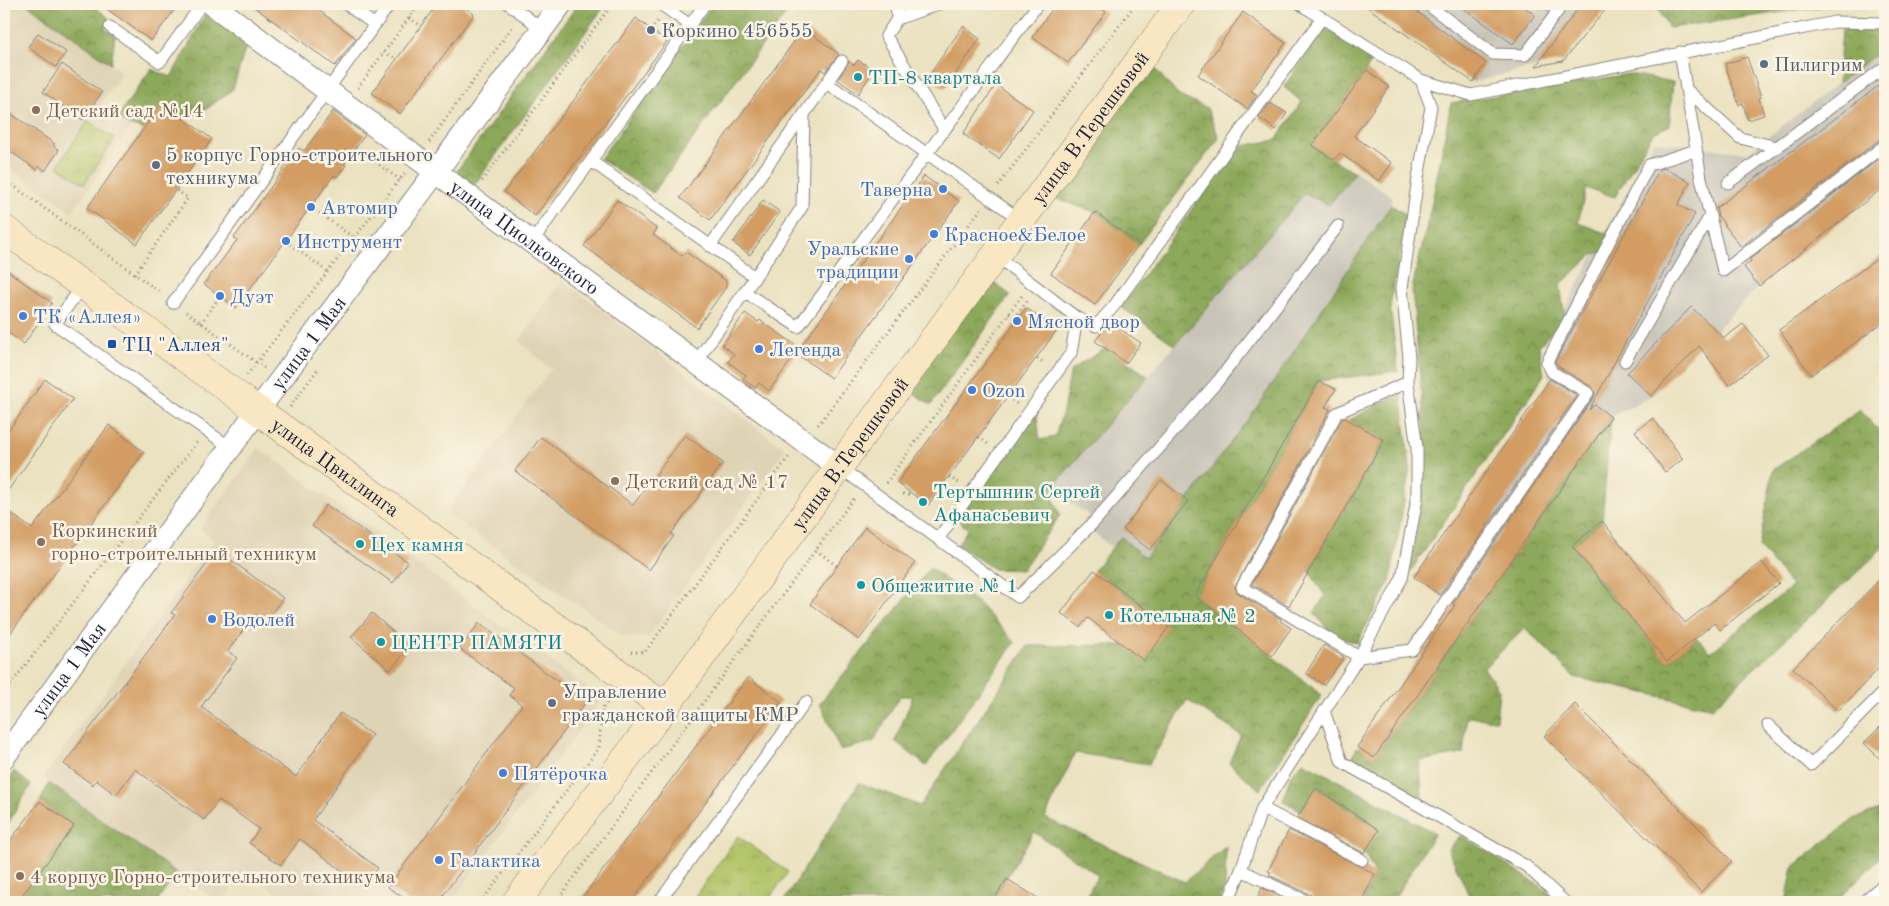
<svg xmlns="http://www.w3.org/2000/svg" width="1889" height="906" font-family="'Old Standard TT',serif">
	<style>
		.built { fill: #dfd3b5; fill-rule: evenodd }
		.industrial { fill: #c8c4b8 }
		.forest { fill: url(#forest-crowns); stroke: #57654a }
		.park { fill: url(#park-tufts); stroke: #697250 }
		.building { fill: #d29c62 }
		.lines { fill: none; stroke-linecap: round; stroke-linejoin: round }
		.lane-casing { stroke: #86827e; stroke-width: 13 }
		.street-casing { stroke: #86827e; stroke-width: 24 }
		.secondary-casing { stroke: #86827e; stroke-width: 29 }
		.path { stroke: #86827e; stroke-width: 3; stroke-dasharray: 1 4; stroke-linecap: butt }
		.lane { stroke: #fff; stroke-width: 11 }
		.street { stroke: #fff; stroke-width: 22 }
		.secondary { stroke: #f9e7c3; stroke-width: 28 }
		.service-dot { fill: #5c6f8a; stroke: #fcf5e5; stroke-width: 2 }
		.culture-dot { fill: #0f9aa8; stroke: #fcf5e5; stroke-width: 2 }
		.education-dot { fill: #8d6e63; stroke: #fcf5e5; stroke-width: 2 }
		.shop-dot { fill: #3f7fe0; stroke: #fcf5e5; stroke-width: 2 }
		.transit-dot { fill: #1a4fb4; stroke: #fcf5e5; stroke-width: 2 }
		.labels { text-anchor: middle; stroke-width: 5; stroke-linejoin: round; paint-order: stroke }
		.service-label { font-size: 20px; fill: #4e5e75; stroke: #fcf5e5; text-anchor: start }
		.culture-label { font-size: 20px; fill: #0d838f; stroke: #fcf5e5; text-anchor: start }
		.education-label { font-size: 20px; fill: #785e54; stroke: #fcf5e5; text-anchor: start }
		.street-label { font-size: 20px; fill: #22223b; stroke: #fcf5e5 }
		.shop-label { font-size: 20px; fill: #366cbe; stroke: #fcf5e5; text-anchor: start }
		.transit-label { font-size: 20px; fill: #164399; stroke: #fcf5e5; text-anchor: start }
	</style>
	<defs>
		<pattern id="forest-crowns" width="20" height="18" patternUnits="userSpaceOnUse" patternTransform="scale(1.25)"><rect width="20" height="18" fill="#8ca85a"/><path d="M2 6a3 3 0 1 1 6 0M12 15a3 3 0 1 1 6 0" fill="none" stroke="#72884c"/></pattern>
		<pattern id="park-tufts" width="24" height="20" patternUnits="userSpaceOnUse" patternTransform="scale(1.25)"><rect width="24" height="20" fill="#b0c265"/><path d="M3 7l-1-3M5 7V3M7 7l1-3M15 17l-1-3M17 17v-4M19 17l1-3" fill="none" stroke="#97a659"/></pattern>
	</defs>
	<rect width="100%" height="100%" fill="#fcf5e5"/>
	<filter id="ink" filterUnits="userSpaceOnUse"><feTurbulence type="fractalNoise" baseFrequency=".02" numOctaves="2"/><feDisplacementMap in="SourceGraphic" scale="10" xChannelSelector="R" yChannelSelector="G"/><feConvolveMatrix kernelMatrix="1 2 1 2 8 2 1 2 1" color-interpolation-filters="sRGB"/></filter>
	<filter id="wash" filterUnits="userSpaceOnUse"><feTurbulence type="fractalNoise" baseFrequency=".0096" numOctaves="4" result="noise"/><feDisplacementMap in="SourceGraphic" scale="20" xChannelSelector="R" yChannelSelector="G"/><feGaussianBlur stdDeviation="1.12" result="paint"/><feColorMatrix in="noise" values="0 0 0 0 0 0 0 0 0 0 0 0 0 0 0 0 0 1.4 0 .05"/><feComposite in="paint" operator="in"/></filter>
	<g filter="url(#wash)">
		<rect width="100%" height="100%" fill="#eae2c0"/>
		<!-- built -->
		<path class="built" d="M4,4H27L122,72L99,106L131,126L72,212L4,163V147L36,170L39,166L45,171L59,151L53,146L54,144L10,113L7,116L4,114V37L10,28L4,23ZM38,34L56,67L28,47ZM62,64L102,91L83,119L43,92Z
			M562,280L785,449L649,637H624L446,513L551,369L519,341Z
			M259,448L602,699L451,902H290L244,870L222,902H218L43,778L214,540L200,529Z"/>
		<!-- industrial -->
		<path class="industrial" d="M1363,4H1603L1601,14L1550,63L1473,82Z
			M1885,47V186L1759,286L1651,396L1611,417L1374,758L1357,747L1455,605L1414,577L1550,380L1543,351L1654,141L1747,153Z
			M1355,172L1393,197L1391,205L1257,407L1145,558L1121,538L1112,548L1093,532L1089,515L1050,490L1305,193L1329,205Z"/>
		<!-- forest -->
		<path class="forest" d="M27,4H99L96,8L109,18L104,28L115,35L111,64Z
			M578,4H606L472,188L454,175Z
			M713,4H793L653,193L600,159Z
			M1655,4H1841L1669,28Z
			M208,10L248,39L233,89L200,114L179,116L162,103L143,129L131,126L117,118L151,69L171,77Z
			M1324,27L1374,59L1313,144L1334,160L1355,172L1329,205L1305,193L1175,345L1121,307L1237,147L1276,140L1302,102L1284,87Z
			M1842,29L1885,31V47L1838,83Z
			M1148,61L1179,96L1207,108L1219,138L1139,244L1095,212L1048,196Z
			M1629,74L1673,82L1669,126L1653,133L1615,197L1586,188L1578,223L1611,235L1613,249L1592,255L1560,285L1565,317L1539,346L1544,375L1410,572L1427,456L1412,289L1430,212L1451,103Z
			M1391,205L1407,215L1390,306L1398,371L1319,381L1195,596L1322,695L1260,790L1229,763L1241,735L1187,700L1149,764L1075,753L1045,818L1185,882L1226,846L1225,889L1219,902H1083L1098,875L1034,832L992,902H783L859,783L920,806L1028,646L1123,645L1144,660L1169,627L1094,570L1121,537L1145,558L1257,407Z
			M986,276L1010,295L931,405L906,388Z
			M1106,348L1148,376L1050,490L1060,515L1022,570L994,569L957,545L968,529L957,519L1036,409L1040,440L1055,437L1063,411L1071,370Z
			M1401,392L1410,468L1390,581L1357,643L1333,635L1314,613L1325,596L1309,571L1384,440L1350,420Z
			M1860,410L1885,437V543L1883,548L1712,708L1574,677L1525,628L1484,668L1499,690L1496,720L1467,717L1463,754L1420,761L1422,799L1352,759L1357,747L1374,758L1611,417L1602,521L1572,546L1667,662L1697,638L1711,652L1792,586L1759,547L1773,470Z
			M930,568L978,603L1015,642L926,766L895,741L913,696H900L873,742L840,750L820,703Z
			M1303,762L1435,833L1392,902H1361L1375,874L1364,852L1379,830L1317,788L1302,811L1283,801L1290,776Z
			M14,771L31,785L4,830V786Z
			M49,783L177,873L157,902H17L74,826L40,801Z
			M1885,808V853L1839,898L1832,902H1786L1793,867L1854,819Z
			M1461,835L1543,888L1558,902H1472L1448,849Z"/>
		<!-- park -->
		<path class="park" d="M88,121L115,139L84,184L57,166Z
			M738,836L788,872L767,902H691Z"/>
		<g id="blocks">
			<!-- building -->
			<path class="building" d="M100,4H179L151,41Z
				M250,4H310L356,38L335,66Z
				M437,4H460L474,14L400,114L372,93Z
				M1056,4H1095L1106,12L1068,63L1032,37Z
				M1363,4H1407L1486,63L1473,82Z
				M1458,4H1520L1535,15L1513,44Z
				M1581,4H1610L1563,61L1536,66Z
				M1243,12L1286,43L1251,91L1257,95L1247,109L1198,75Z
				M636,18L667,42L535,216L504,192Z
				M963,26L980,39L945,89L928,77Z
				M804,28L839,54L825,72L821,69L710,220L680,198Z
				M38,33L66,52L56,67L28,47Z
				M1747,57L1761,97L1759,98L1764,115L1748,120L1743,103L1739,105L1725,64Z
				M858,60L874,70L858,94L838,80L849,61L854,65Z
				M62,64L102,92L83,120L43,92Z
				M1367,70L1389,87L1354,136L1392,163L1379,181L1340,153L1334,160L1312,145Z
				M1885,81V138L1880,139L1741,247L1718,216L1716,208Z
				M996,85L1033,110L999,159L963,134Z
				M162,103L212,139L137,244L87,208Z
				M1270,103L1287,113L1276,130L1259,118Z
				M333,111L365,135L344,164L346,165L337,177L334,175L236,308L204,284L237,240L234,238L299,148L304,151Z
				M10,113L55,144L53,146L59,150L45,171L39,166L37,170L4,147V122Z
				M1885,154V186L1759,286L1744,267L1751,261L1750,259Z
				M1664,168L1690,182L1678,205L1695,214L1589,410L1595,405L1611,417L1374,758L1357,747L1455,605L1453,604L1594,397L1595,393L1592,387L1559,367V366L1555,362L1659,170Z
				M924,176L959,201L831,378L796,353Z
				M617,200L657,229L653,235L682,256L686,252L726,281V287L697,328L584,246Z
				M763,200L780,212L750,255L733,243Z
				M1095,212L1139,244L1095,305L1051,273Z
				M1885,253V321L1811,375L1779,330Z
				M4,268L52,303L24,344L4,330Z
				M1691,307L1724,338L1743,324L1768,355L1729,385L1699,346L1651,396L1627,373Z
				M1026,308L1057,330L928,505L897,483Z
				M745,313L758,322L760,320L800,348L769,391L759,383L755,388L743,379L746,375L728,362L734,354L722,345Z
				M1110,322L1141,343L1126,363L1095,341Z
				M45,379L73,399L4,496V437Z
				M1550,379L1577,395L1440,595L1414,577Z
				M1319,381L1336,389L1325,407L1330,409L1235,587L1238,593L1281,619L1280,621L1291,628L1272,656L1195,596Z
				M1345,418L1384,440L1289,606L1252,584L1342,419Z
				M1653,418L1683,459L1665,472L1635,431Z
				M109,425L144,452L4,642V508L32,529Z
				M685,435L723,463L671,534L674,536L649,570L515,471L541,437L633,505Z
				M1161,480L1188,501L1150,550L1123,529Z
				M326,505L408,562L393,583L312,526Z
				M1602,521L1685,623L1762,562L1779,583L1720,630L1714,623L1667,662L1572,546Z
				M865,527L915,563L859,640L810,604Z
				M217,550L283,598L265,622L255,614L228,651L237,658L201,707L296,777L340,713L372,735L313,820L378,868L364,887L300,839L281,865L249,843L259,829L219,800L204,820L135,769L116,795L96,780L93,785L64,764L175,615L171,613Z
				M1094,570L1169,627L1144,661L1088,618L1080,627L1061,613Z
				M1885,574V662L1838,711L1793,668Z
				M372,613L410,647L390,670L351,637Z
				M479,623L586,702L438,902H409L388,887L522,705L509,695L514,688L460,649Z
				M1324,645L1344,657L1324,685L1306,673Z
				M748,677L781,702L677,841L631,902H579Z
				M1575,704L1732,861L1701,892L1544,736Z
				M1885,722V764L1864,743Z
				M1316,788L1379,830L1364,853L1297,818Z
				M40,801L74,826L17,902H4V849Z
				M1289,830L1375,874L1361,902H1315L1311,895L1269,875L1271,872L1268,871Z
				M1007,879L1044,902H992Z
				M1262,888L1291,902H1255Z"/>
		</g>
	</g>
	<g filter="url(#ink)">
		<use href="#blocks" fill-opacity="0" stroke="#86827e" stroke-width="1"/>
		<g class="lines">
			<defs>
				<path id="lane" d="M346,4L375,25
					M509,4L542,29
					M660,4L690,25
					M896,4L897,19
					M939,4L897,19L886,36L944,129
					M1300,4L1421,80L1431,107L1418,178L1402,288L1409,358L1408,382L1417,448V499L1402,578L1359,657L1242,587L1337,413L1408,382
					M1427,4L1493,54L1525,55L1558,11L1549,4
					M110,27L160,62L202,4
					M1680,52L1701,178L1723,271L1885,145
					M1421,80L1471,95L1835,22L1885,23
					M827,83L1021,220
					M1686,89L1740,138L1777,147L1885,67
					M591,161L755,277L696,362
					M1728,183L1777,147
					M532,242L705,4
					M710,246L842,61
					M755,277L802,207L804,116
					M83,285L55,324L231,448
					M745,292L798,327L1038,4
					M173,303L390,4
					M1077,318L1096,326L1114,306L1322,18
					M1625,361L1710,216
					M839,467L1018,597L1094,522L1218,381L1338,226
					M938,539L1071,353L1077,318L995,255
					M1324,711L1342,762L1526,866L1565,902
					M1768,725L1811,765L1885,690
					M1262,808L1241,870L1308,902
					M1362,860L1262,808L1359,657L1412,650L1588,393L1552,372L1547,362L1649,165L1696,150
					M659,902L806,702
					M1228,902L1241,870
					M1863,902L1885,883"/>
				<g id="street">
					<path id="s1" d="M212,4L436,172L839,467"/>
					<path id="s2" d="M4,757L258,410L561,4"/>
				</g>
				<g id="secondary">
					<path id="s3" d="M4,229L234,393L665,707"/>
					<path id="s4" d="M516,902L665,707L839,467L1181,4"/>
				</g>
			</defs>
			<!-- lane casing -->
			<use href="#lane" class="lane-casing"/>
			<!-- street casing -->
			<use href="#street" class="street-casing"/>
			<!-- secondary casing -->
			<use href="#secondary" class="secondary-casing"/>
			<!-- path -->
			<path class="path" d="M317,9L321,4
				M409,18L421,26
				M651,30L658,21
				M384,52L396,59
				M358,88L419,4
				M429,142L513,26
				M355,147L400,180
				M4,179L161,293
				M482,181L612,4
				M998,186L1134,6L1130,4
				M311,207L354,238
				M286,241L328,272
				M135,274L188,198L176,190
				M186,312L264,368
				M1009,314L1017,321
				M1014,318L1029,298
				M201,323L220,296
				M1037,358L1045,363
				M247,375L405,173
				M1008,397L1017,404
				M290,407L318,369
				M818,425L981,209
				M979,437L988,444
				M949,477L959,483
				M886,483L1023,294
				M903,494H913
				M816,550L837,566
				M631,652H645L790,455
				M4,693L197,442
				M481,902L599,748L602,709L611,697
				M556,902L855,497"/>
			<!-- lane -->
			<use href="#lane" class="lane"/>
			<!-- street -->
			<use href="#street" class="street"/>
			<!-- secondary -->
			<use href="#secondary" class="secondary"/>
		</g>
	</g>
	<!-- markers -->
	<g class="service-dot">
		<circle cx="651" cy="30" r="5"/>
		<circle cx="1764" cy="64" r="5"/>
		<circle cx="156" cy="165" r="5"/>
		<circle cx="552" cy="703" r="5"/>
	</g>
	<g class="culture-dot">
		<circle cx="858" cy="77" r="5"/>
		<circle cx="923" cy="502" r="5"/>
		<circle cx="360" cy="544" r="5"/>
		<circle cx="861" cy="585" r="5"/>
		<circle cx="1109" cy="615" r="5"/>
		<circle cx="381" cy="642" r="5"/>
	</g>
	<g class="education-dot">
		<circle cx="36" cy="110" r="5"/>
		<circle cx="615" cy="481" r="5"/>
		<circle cx="41" cy="542" r="5"/>
		<circle cx="20" cy="876" r="5"/>
	</g>
	<g class="shop-dot">
		<circle cx="943" cy="189" r="5"/>
		<circle cx="311" cy="207" r="5"/>
		<circle cx="934" cy="234" r="5"/>
		<circle cx="286" cy="241" r="5"/>
		<circle cx="909" cy="259" r="5"/>
		<circle cx="220" cy="296" r="5"/>
		<circle cx="23" cy="316" r="5"/>
		<circle cx="1017" cy="321" r="5"/>
		<circle cx="759" cy="349" r="5"/>
		<circle cx="972" cy="390" r="5"/>
		<circle cx="212" cy="619" r="5"/>
		<circle cx="503" cy="773" r="5"/>
		<circle cx="439" cy="860" r="5"/>
	</g>
	<rect class="transit-dot" x="107" y="339" width="10" height="10" rx="2.5"/>
	<g class="labels">
		<!-- service labels -->
		<g class="service-label">
			<text x="661" y="37">Коркино 456555</text>
			<text x="1774" y="71">Пилигрим</text>
			<text x="166" y="161">5 корпус Горно-строительного<tspan x="166" dy="23">техникума</tspan></text>
			<text x="562" y="698">Управление<tspan x="562" dy="23">гражданской защиты КМР</tspan></text>
		</g>
		<!-- culture labels -->
		<g class="culture-label">
			<text x="868" y="84">ТП-8 квартала</text>
			<text x="933" y="498">Тертышник Сергей<tspan x="933" dy="23">Афанасьевич</tspan></text>
			<text x="370" y="551">Цех камня</text>
			<text x="871" y="592">Общежитие № 1</text>
			<text x="1119" y="622">Котельная № 2</text>
			<text x="391" y="649">ЦЕНТР ПАМЯТИ</text>
		</g>
		<!-- education labels -->
		<g class="education-label">
			<text x="46" y="117">Детский сад №14</text>
			<text x="625" y="488">Детский сад № 17</text>
			<text x="51" y="537">Коркинский<tspan x="51" dy="23">горно-строительный техникум</tspan></text>
			<text x="30" y="883">4 корпус Горно-строительного техникума</text>
		</g>
		<!-- street labels -->
		<g class="street-label">
			<text dy="7" stroke="none"><textPath href="#s4" startOffset="964">улица В.Терешковой</textPath></text>
			<text dy="7" stroke="none"><textPath href="#s1" startOffset="390">улица Циолковского</textPath></text>
			<text dy="7" stroke="none"><textPath href="#s2" startOffset="514">улица 1 Мая</textPath></text>
			<text dy="7" stroke="none"><textPath href="#s4" startOffset="559">улица В.Терешковой</textPath></text>
			<text dy="7" stroke="none"><textPath href="#s3" startOffset="408">улица Цвиллинга</textPath></text>
			<text dy="7" stroke="none"><textPath href="#s2" startOffset="109">улица 1 Мая</textPath></text>
		</g>
		<!-- shop labels -->
		<g class="shop-label">
			<text x="933" y="196" text-anchor="end">Таверна</text>
			<text x="321" y="214">Автомир</text>
			<text x="944" y="241">Красное&amp;Белое</text>
			<text x="296" y="248">Инструмент</text>
			<text x="899" y="255" text-anchor="end">Уральские<tspan x="899" dy="23">традиции</tspan></text>
			<text x="230" y="303">Дуэт</text>
			<text x="33" y="323">ТК «Аллея»</text>
			<text x="1027" y="328">Мясной двор</text>
			<text x="769" y="356">Легенда</text>
			<text x="982" y="397">Ozon</text>
			<text x="222" y="626">Водолей</text>
			<text x="513" y="780">Пятёрочка</text>
			<text x="449" y="867">Галактика</text>
		</g>
		<!-- transit labels -->
		<g class="transit-label">
			<text x="122" y="351">ТЦ "Аллея"</text>
		</g>
	</g>
	<!-- margin -->
	<rect width="1889" height="906" fill="none" stroke="#fcf5e5" stroke-width="20"/>
</svg>
